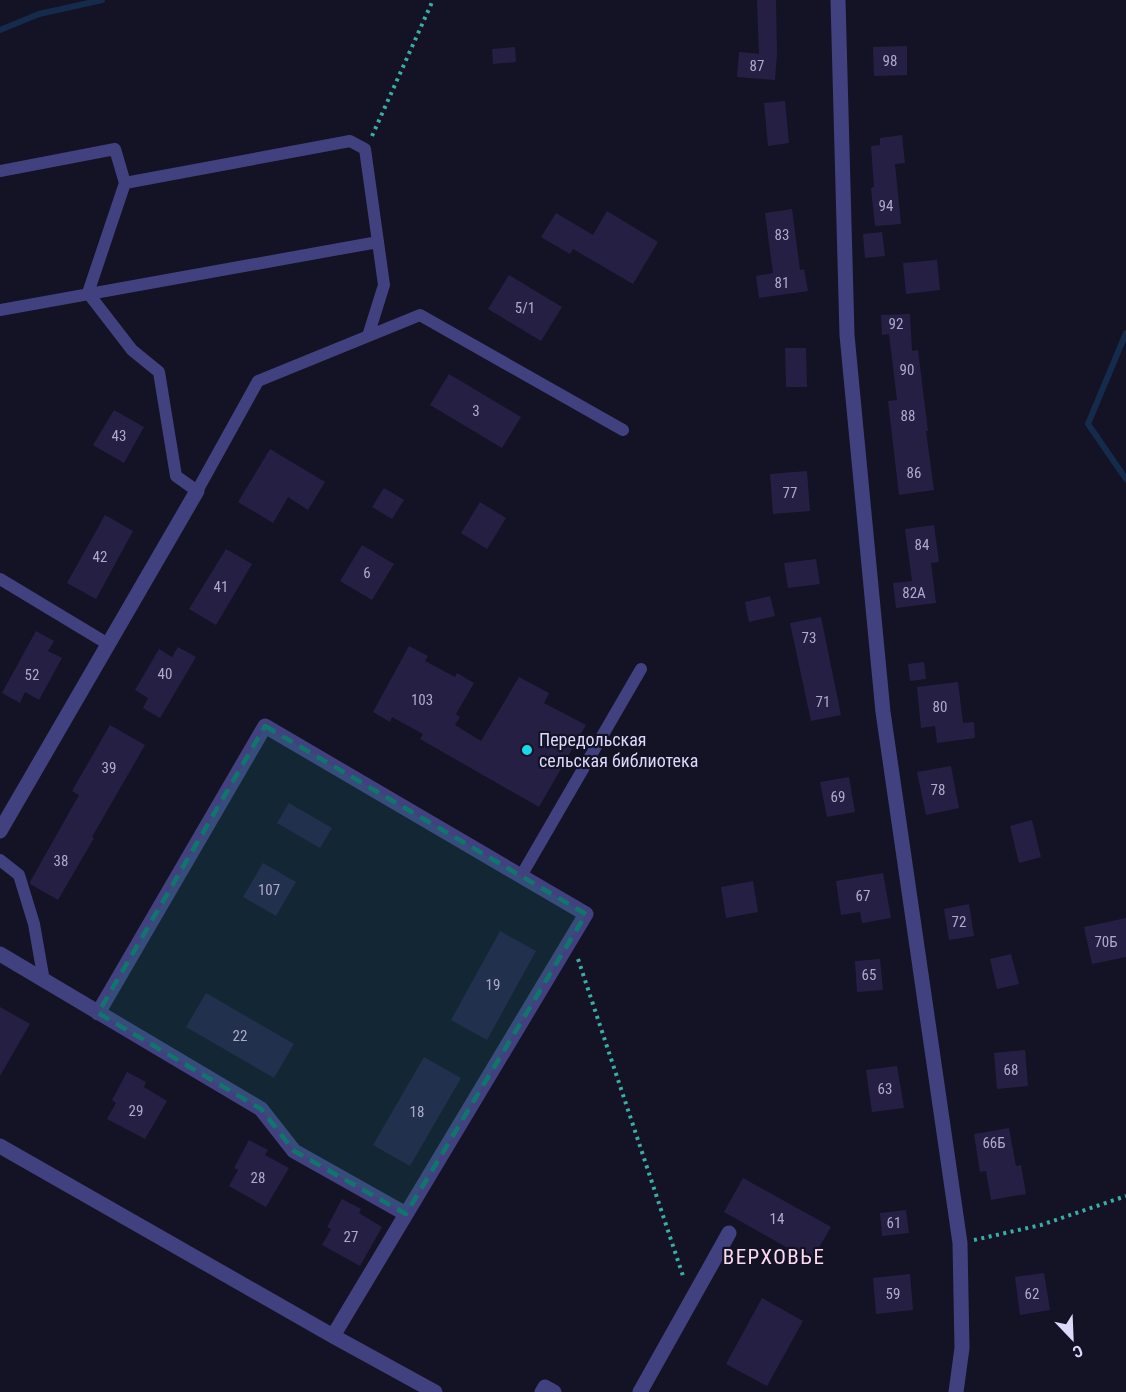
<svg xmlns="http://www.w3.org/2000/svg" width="1126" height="1392" font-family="'Roboto Condensed',sans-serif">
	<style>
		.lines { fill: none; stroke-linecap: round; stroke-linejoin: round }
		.stream { stroke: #152b4b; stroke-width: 6 }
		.building { fill: #261f44 }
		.path { stroke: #3bada4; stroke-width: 4; stroke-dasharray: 3 4.5; stroke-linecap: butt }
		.lane { stroke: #42417f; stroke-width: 12 }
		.street { stroke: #42417f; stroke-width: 15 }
		.marked { fill: #0f766e; fill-opacity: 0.2; stroke: #0f766e; stroke-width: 4.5; stroke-dasharray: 12 8; stroke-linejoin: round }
		.poi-dot { fill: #18d9e9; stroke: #141225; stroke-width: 2 }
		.labels { text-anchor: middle; stroke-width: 4.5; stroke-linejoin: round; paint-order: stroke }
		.number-label { font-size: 15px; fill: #aeaacd }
		.poi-label { font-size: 18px; fill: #dcd9fb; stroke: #141225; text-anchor: start }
		.quarter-label { font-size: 21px; letter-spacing: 1.5px; fill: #fcdbf0; stroke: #141225 }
	</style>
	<rect width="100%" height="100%" fill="#141225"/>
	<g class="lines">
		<!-- stream -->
		<path class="stream" d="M0,30L39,14L102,0
			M1126,333L1088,424L1126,479"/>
	</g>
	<!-- building -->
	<path class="building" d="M757,0H776L777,54L775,80L737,77L739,52L759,54Z
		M907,46V75L874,76L873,47Z
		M515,47L516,62L493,64L492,49Z
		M785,101L789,143L768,146L764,103Z
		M902,135L905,163L895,164L901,224L875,226L871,188L874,187L871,146L880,145V138Z
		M792,209L800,270L804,269L808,291L759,298L756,276L773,273L765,213Z
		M607,211L658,242L633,284L573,249L570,254L541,237L556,213L593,235Z
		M882,232L885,256L865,258L863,234Z
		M937,260L940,290L906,294L903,263Z
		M509,275L562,307L541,341L488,309Z
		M910,314L912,351L918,350L928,431H926L934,490L899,495L888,401L897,400L889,334L882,335L881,315Z
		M785,348H806L807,387H786Z
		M449,374L521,417L502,448L430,405Z
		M114,410L144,427L124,463L93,445Z
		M270,449L325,482L308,510L288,497L273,523L238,502Z
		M807,471L810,511L773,514L770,474Z
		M384,488L404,500L392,519L372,507Z
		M480,502L506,518L487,549L461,533Z
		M105,515L133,531L96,599L67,583Z
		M934,525L939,562L931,563L936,603L896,608L893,583L912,581L905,529Z
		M362,545L394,564L372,600L340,581Z
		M226,549L252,564L216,625L189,609Z
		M816,559L820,584L788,588L784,563Z
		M770,596L775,616L749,622L745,602Z
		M821,617L841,715L811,721L790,623Z
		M36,631L54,641L48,651L62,658L39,700L25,692L20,703L2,693Z
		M409,646L428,656L425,661L455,677L457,673L474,683L456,714L460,717L455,725L481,741L519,677L549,693L544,703L586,725L539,807L420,739L423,734L392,717L390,722L373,712Z
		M178,647L196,657L160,718L143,708L148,698L135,690L159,649L172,657Z
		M924,662L926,679L910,681L908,664Z
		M958,682L963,723L974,722L975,738L937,743L935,726L921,728L917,687Z
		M110,725L145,745L92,837L94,838L58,900L30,884V882L79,795L72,791Z
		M951,766L959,808L926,815L917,772Z
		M849,777L855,812L827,817L820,782Z
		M289,803L332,828L320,848L277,823Z
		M1032,820L1041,857L1019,863L1010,826Z
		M263,863L296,882L276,916L243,897Z
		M883,873L891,918L862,923L860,912L841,915L836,881Z
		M753,881L758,912L726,918L721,887Z
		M969,904L974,936L949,940L944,909Z
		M1126,918V957L1092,964L1084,927Z
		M500,931L536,951L487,1040L451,1020Z
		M1011,954L1019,984L997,989L990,959Z
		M880,959L883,990L857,992L855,961Z
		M206,993L294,1044L274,1078L186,1027Z
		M0,1007L30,1024L0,1076Z
		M1025,1050L1028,1086L997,1089L994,1053Z
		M424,1057L461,1078L410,1166L373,1145Z
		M897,1066L904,1108L872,1112L866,1070Z
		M127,1072L146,1082L144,1087L167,1101L145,1139L107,1119L116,1103L112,1100Z
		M1009,1128L1016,1166L1021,1165L1026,1194L991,1200L986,1171L980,1172L974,1134Z
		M249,1140L268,1150L265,1155L289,1168L266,1207L229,1186L238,1170L234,1168Z
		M743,1178L831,1227L811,1261L724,1212Z
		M342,1199L361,1209L359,1213L382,1227L360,1266L322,1245L331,1229L327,1227Z
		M906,1210L909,1233L882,1236L880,1213Z
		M1044,1273L1050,1310L1020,1315L1015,1277Z
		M910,1274L913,1310L876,1314L873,1278Z
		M762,1298L803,1321L767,1386L726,1364Z"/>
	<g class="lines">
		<!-- path -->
		<path class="path" d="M372,136L433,0
			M578,959L684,1279
			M974,1240L1041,1225L1126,1196"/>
		<!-- lane -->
		<path class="lane" d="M0,171L115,149L125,183L350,141L365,149L378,242
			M125,183L88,293L132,350L159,372L176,476L197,491L258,381L420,315L623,430
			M0,310L378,242L384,285L368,336
			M0,579L108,644
			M0,860L19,875L34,924L44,981
			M521,876L641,669"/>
		<!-- street -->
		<path class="street" d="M838,0L847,335L883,712L960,1243L962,1348L956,1392
			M0,831L197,491
			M0,954L261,1109L294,1151L406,1214
			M98,1013L265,726L586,914L333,1336
			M0,1146L333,1336L435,1392
			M542,1392L545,1387L554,1392
			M640,1392L729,1233"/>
	</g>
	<!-- marked area -->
	<path class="marked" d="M265,726L586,914L406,1214L294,1151L261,1109L98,1013Z"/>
	<!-- markers -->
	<circle class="poi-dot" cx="527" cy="750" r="6"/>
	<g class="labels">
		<!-- number labels -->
		<g class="number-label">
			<text x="890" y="66">98</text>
			<text x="757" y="71">87</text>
			<text x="886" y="211">94</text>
			<text x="782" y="240">83</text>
			<text x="782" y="288">81</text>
			<text x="525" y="313">5/1</text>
			<text x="896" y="329">92</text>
			<text x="907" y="375">90</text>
			<text x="476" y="416">3</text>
			<text x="908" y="421">88</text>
			<text x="119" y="441">43</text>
			<text x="914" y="478">86</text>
			<text x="790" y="498">77</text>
			<text x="922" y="550">84</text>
			<text x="100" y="562">42</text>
			<text x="367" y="578">6</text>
			<text x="221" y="592">41</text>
			<text x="914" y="598">82А</text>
			<text x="809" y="643">73</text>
			<text x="165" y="679">40</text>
			<text x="32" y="680">52</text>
			<text x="422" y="705">103</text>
			<text x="823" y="707">71</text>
			<text x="940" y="712">80</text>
			<text x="109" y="773">39</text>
			<text x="938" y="795">78</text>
			<text x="838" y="802">69</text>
			<text x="61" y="866">38</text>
			<text x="269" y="895">107</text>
			<text x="863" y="901">67</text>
			<text x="959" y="927">72</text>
			<text x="1106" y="947">70Б</text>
			<text x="869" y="980">65</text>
			<text x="493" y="990">19</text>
			<text x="240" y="1041">22</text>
			<text x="1011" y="1075">68</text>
			<text x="885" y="1094">63</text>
			<text x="136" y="1116">29</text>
			<text x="417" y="1117">18</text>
			<text x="994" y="1148">66Б</text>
			<text x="258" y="1183">28</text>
			<text x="777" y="1224">14</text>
			<text x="894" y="1228">61</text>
			<text x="351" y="1242">27</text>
			<text x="893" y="1299">59</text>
			<text x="1032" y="1299">62</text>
		</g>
		<!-- poi labels -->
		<g class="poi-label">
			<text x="539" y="746">Передольская<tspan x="539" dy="21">сельская библиотека</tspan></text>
		</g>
		<!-- quarter labels -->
		<g class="quarter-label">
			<text x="774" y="1264">ВЕРХОВЬЕ</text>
		</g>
	</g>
	<!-- north arrow -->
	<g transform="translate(1072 1338) rotate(157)" stroke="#141225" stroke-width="4.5" paint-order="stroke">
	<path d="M0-4.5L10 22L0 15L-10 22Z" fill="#dcd9fb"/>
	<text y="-9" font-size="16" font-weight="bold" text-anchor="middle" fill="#dcd9fb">С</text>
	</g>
</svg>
